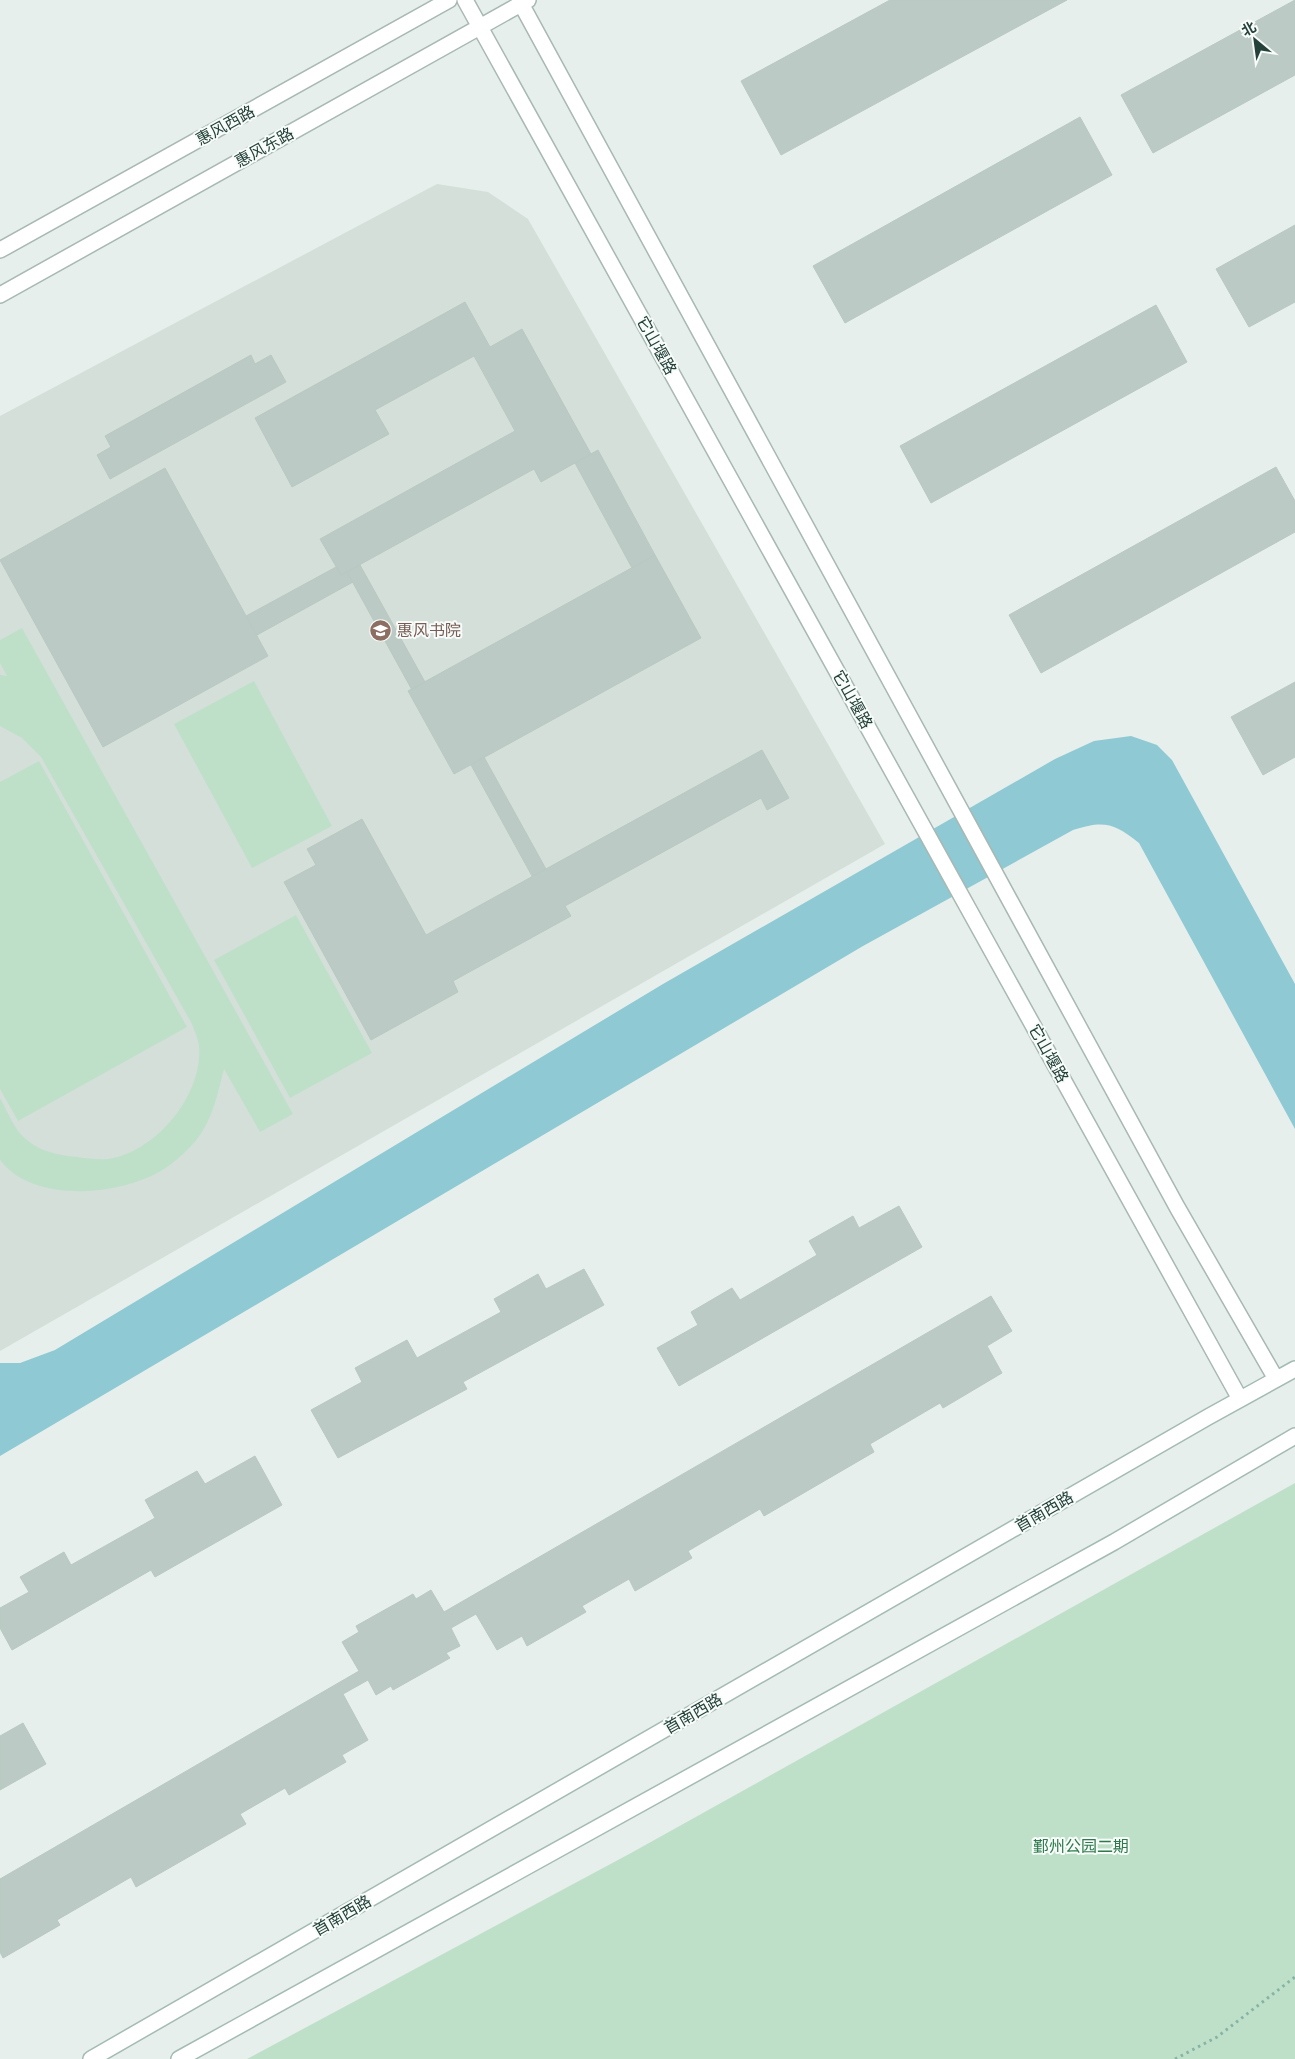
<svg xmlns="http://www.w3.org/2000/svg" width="1295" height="2059" font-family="'DejaVu Sans','Noto Sans SC',sans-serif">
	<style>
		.built { fill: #d4dfda }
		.green { fill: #bfe0c8 }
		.water { fill: #8ec9d4 }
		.building { fill: #bbcac4; stroke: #b8c9c2 }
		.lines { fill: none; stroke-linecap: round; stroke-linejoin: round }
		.tertiary-casing { stroke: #a8b8b2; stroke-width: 18 }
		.secondary-casing { stroke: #a4bbb3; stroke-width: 18 }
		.path { stroke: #86b3a5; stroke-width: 3; stroke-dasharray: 2.5 4; stroke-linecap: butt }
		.tertiary { stroke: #fff; stroke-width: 15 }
		.secondary { stroke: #fff; stroke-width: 15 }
		.labels { text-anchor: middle; stroke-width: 4; stroke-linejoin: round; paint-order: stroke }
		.street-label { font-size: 16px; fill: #24423a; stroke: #f7fbf9 }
		.education-label { font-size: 16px; fill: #785e54; stroke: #f7fbf9; text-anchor: start }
		.park-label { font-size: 16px; fill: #2d7a4b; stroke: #f7fbf9 }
	</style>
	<rect width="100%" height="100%" fill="#e6efeb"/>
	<!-- built -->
	<path class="built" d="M437,184L488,192L528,219L885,844L0,1351V416Z"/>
	<!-- green -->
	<path class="green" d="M22,628L293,1114L260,1132L224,1069C217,1096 212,1124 192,1145C180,1158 164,1171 149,1177C106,1196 31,1201 0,1160V1098C8,1112 14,1130 27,1140C41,1152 59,1155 77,1157C86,1158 98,1160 108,1159C156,1152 203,1095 199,1046C198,1038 194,1030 192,1024L41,757L22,738L0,726V675L7,676L0,663V640Z
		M254,681L332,826L252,868L174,724Z
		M39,761L187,1027L18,1121L0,1089V782Z
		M296,915L372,1053L290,1098L214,960Z
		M1295,1483V2059H247L631,1853Z"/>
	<!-- water -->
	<path class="water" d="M1131,736L1157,745L1172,760L1295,984V1129L1139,843C1114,823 1104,820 1073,830L863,946L0,1456V1363H20L55,1350L663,984L1055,759L1094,741Z"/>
	<!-- building -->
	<path class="building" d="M890,0H1067L781,155L741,81Z
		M1295,0V75L1153,153L1121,95Z
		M1080,117L1112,175L845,323L813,266Z
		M1295,225V302L1249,327L1216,269Z
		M465,302L490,347L522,329L591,454L541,482L534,469L341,575L320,539L515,431L474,356L375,410L389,434L292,487L255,418Z
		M1156,305L1187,362L931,503L900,446Z
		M251,355L255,364L271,355L286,382L110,479L97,455L111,447L105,436Z
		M598,450L655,555L632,568L575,463Z
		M1276,467L1295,501V532L1041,673L1009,615Z
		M165,468L268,656L103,747L0,560Z
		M655,555L701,638L454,774L408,691Z
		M360,565L425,682L412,690L347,572Z
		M336,567L341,575L347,572L353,582L257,635L246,616Z
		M1295,682V757L1263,775L1231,717Z
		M762,750L789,798L767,810L761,798L565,906L571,916L453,981L458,992L371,1040L284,882L316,865L307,849L362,819L426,935Z
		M484,757L546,869L532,876L471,765Z
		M899,1206L922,1247L679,1386L657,1348L698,1325L691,1312L732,1288L740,1300L817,1255L809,1241L853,1216L859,1228Z
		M584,1269L604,1305L463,1382L467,1389L338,1458L311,1410L362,1382L355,1368L407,1340L417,1358L501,1312L494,1299L538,1274L546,1289Z
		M991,1296L1012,1331L987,1346L1002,1373L943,1408L940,1403L870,1444L874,1452L764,1516L760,1509L688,1551L692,1558L635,1591L629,1579L582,1606L586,1612L527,1646L522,1636L497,1650L476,1614L451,1628L460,1646L446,1653L450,1658L393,1690L391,1686L376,1695L368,1680L343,1694L368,1740L342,1755L346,1762L289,1795L285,1788L240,1814L246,1824L136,1887L131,1877L57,1920L60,1925L3,1958L0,1952V1879L359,1671L342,1642L359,1632L356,1626L413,1594L416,1599L431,1590L444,1612Z
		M255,1456L282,1505L155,1577L151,1570L12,1650L0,1628V1608L29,1592L20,1577L64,1552L71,1565L155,1518L145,1500L197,1471L205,1484Z
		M23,1723L46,1764L0,1790V1736Z"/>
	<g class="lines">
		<defs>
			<path id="tertiary" d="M465,0L1240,1399
				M519,0L1177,1207L1276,1379
				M0,250L449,0
				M0,295L528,0"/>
			<path id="secondary" d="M91,2059L1208,1417L1295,1369
				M179,2059L1114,1542L1295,1436"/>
		</defs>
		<!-- tertiary casing -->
		<use href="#tertiary" class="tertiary-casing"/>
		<!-- secondary casing -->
		<use href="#secondary" class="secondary-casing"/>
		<!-- path -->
		<path class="path" d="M1175,2059L1217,2037L1295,1977"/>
		<!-- tertiary -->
		<use href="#tertiary" class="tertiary"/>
		<!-- secondary -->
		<use href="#secondary" class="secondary"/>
	</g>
	<!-- icons -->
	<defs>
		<symbol id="school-disc" viewBox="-11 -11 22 22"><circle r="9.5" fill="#8d6e63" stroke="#f7fbf9"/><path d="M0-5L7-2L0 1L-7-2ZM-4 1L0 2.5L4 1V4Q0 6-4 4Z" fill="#fff"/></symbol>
	</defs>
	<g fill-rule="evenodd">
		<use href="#school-disc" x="368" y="618" width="25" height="25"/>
	</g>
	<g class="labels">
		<!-- street labels -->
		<g class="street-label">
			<text transform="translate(225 125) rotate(-29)" y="6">惠风西路</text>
			<text transform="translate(264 147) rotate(-29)" y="6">惠风东路</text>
			<text transform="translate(657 345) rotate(61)" y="6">它山堰路</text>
			<text transform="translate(853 699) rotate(61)" y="6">它山堰路</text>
			<text transform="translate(1049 1053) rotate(61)" y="6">它山堰路</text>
			<text transform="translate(1044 1511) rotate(-30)" y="6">首南西路</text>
			<text transform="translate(693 1713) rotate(-30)" y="6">首南西路</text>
			<text transform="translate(342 1915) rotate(-30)" y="6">首南西路</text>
		</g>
		<!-- education labels -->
		<g class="education-label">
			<text x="397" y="636">惠风书院</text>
		</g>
		<!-- park labels -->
		<g class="park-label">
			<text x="1081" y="1852">鄞州公园二期</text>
		</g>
	</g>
	<!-- north arrow -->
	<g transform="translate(1255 40) rotate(331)" stroke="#f7fbf9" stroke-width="4" paint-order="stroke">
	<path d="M0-4L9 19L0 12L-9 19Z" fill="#24423a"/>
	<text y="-8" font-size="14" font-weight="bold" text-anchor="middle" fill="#24423a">北</text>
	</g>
</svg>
